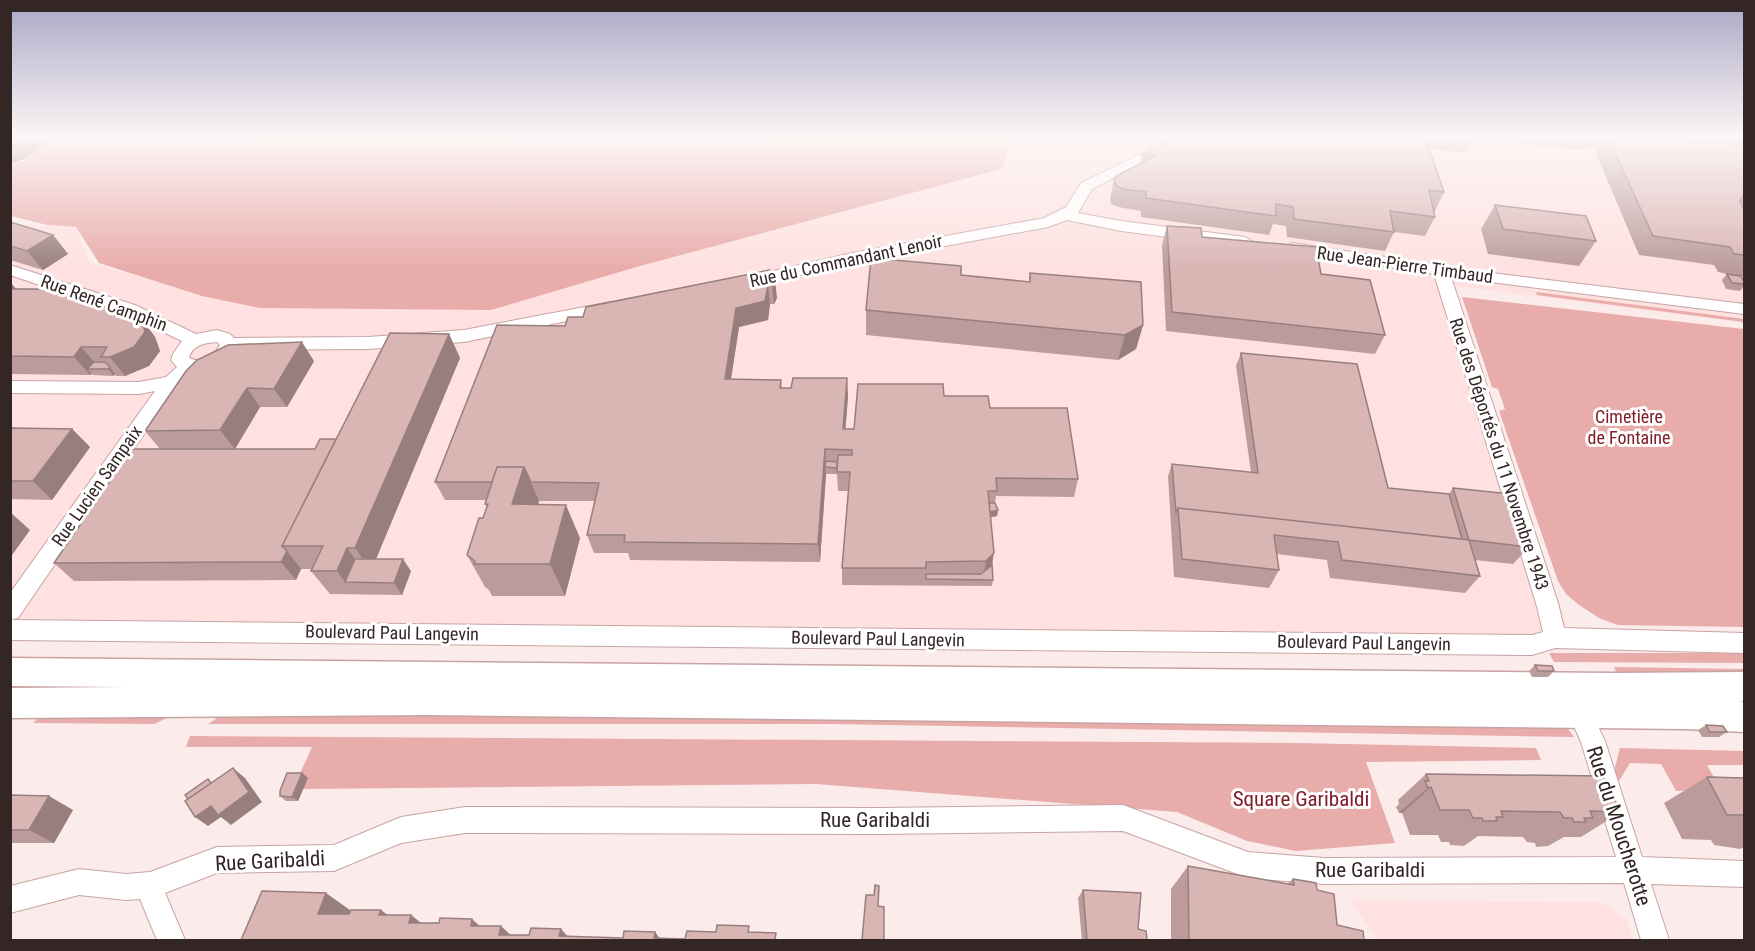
<svg xmlns="http://www.w3.org/2000/svg" width="1755" height="951" font-family="'Roboto Condensed',sans-serif">
	<style>
		.built { fill: #fee1e0 }
		.green { fill: #e8acaa }
		.lines { fill: none; stroke-linecap: round; stroke-linejoin: round }
		.minor-casing { stroke: #c7a4a3; stroke-width: 2 }
		.secondary-casing { stroke: #c7a4a3; stroke-width: 3 }
		.minor { fill: #fff; fill-rule: evenodd }
		.secondary { fill: #fff; fill-rule: evenodd }
		.wall { fill: #bb9c9b }
		.shaded-wall { fill: #987f7e }
		.building { fill: #d9b5b4; stroke: #987f7e; stroke-width: 1.5 }
		.labels { text-anchor: middle; stroke-width: 6; stroke-linejoin: round; paint-order: stroke }
		.street-label { font-size: 18px; fill: #332625; stroke: #fff }
		.park-label { font-size: 18px; fill: #801d27; stroke: #fff }
		.near-park-label { font-size: 21px; fill: #801d27; stroke: #fff }
		.near-street-label { font-size: 21px; fill: #332625; stroke: #fff }
	</style>
	<rect width="100%" height="100%" fill="#fbeceb"/>
	<!-- built -->
	<path class="built" d="M1012,137H1744V323L1455,286L1505,445L1573,642L11,624V225L75,227L90,263L260,308L491,310L640,266L1002,170Z
		M1352,900L1602,902L1627,920L1632,940H1376Z"/>
	<!-- green -->
	<path class="green" d="M50,137H1012L1002,169L640,266L491,310L260,308L202,296L99,263L76,227L47,225L11,216L10,166L24,161L51,139Z
		M1536,292L1744,319V322L1537,295Z
		M1462,297L1744,329V627L1618,625L1599,618L1579,605L1566,594L1558,581L1499,411L1505,409L1498,389L1492,387Z
		M1549,653H1744V663L1554,662Z
		M1614,667L1744,669V680L1620,681Z
		M174,711L169,717L154,724L33,723L44,713Z
		M225,713L1566,726L1574,737L831,724H208Z
		M190,736L1297,743L1536,748L1541,760L1366,762L1395,843L1296,851L1247,841L1177,812L816,784L303,789L298,778L312,747H186Z
		M1620,748L1744,751V765H1707L1721,790L1676,791L1661,764L1630,763L1619,781L1614,771Z"/>
	<g class="lines">
		<defs>
			<path id="minor" d="M1175,137H1193L1092,189L1078,213L1121,221L1245,237L1253,242L1250,245L1245,247L1121,231L1067,220L1048,227L853,263L746,287L740,286L738,282L740,278L746,277L853,253L1044,218L1066,207L1081,183Z
				M1292,243L1499,274L1744,304V314L1451,277L1558,603L1564,628L1744,633V653L1555,648L1532,655L10,640V620L1532,635L1543,632L1536,603L1434,274L1286,251L1284,248Z
				M10,265L135,305L196,334L217,330L230,334L234,338L368,337L464,330L611,302L617,303L619,307L617,311L611,312L464,342L368,349L235,350L222,365L193,372L177,386L18,618L10,620V593L155,391L139,394L10,393V381L139,382L166,377L177,367L171,360L173,354L182,341L123,313L10,275ZM217,342L220,345C214,356 201,364 189,358C192,345 205,343 217,342Z
				M1580,702L1588,705L1605,741L1642,857L1744,861V887L1651,884L1669,940H1641L1624,883L1324,884L1248,878L1123,831L880,834L465,833L401,843L334,871L217,873L165,893L185,940H157L140,899L126,900L79,895L10,913V886L79,869L126,874L150,872L217,847L334,845L401,817L465,807L880,808L1123,805L1248,852L1324,858L1616,857L1581,742L1568,713L1572,705Z"/>
			<path id="secondary" d="M10,658L1615,673L1744,672V701L1739,702H1744V732L1685,729L428,715L10,718V688L128,687L10,686Z"/>
		</defs>
		<!-- minor casing -->
		<use href="#minor" class="minor-casing"/>
		<!-- secondary casing -->
		<use href="#secondary" class="secondary-casing"/>
		<!-- minor -->
		<use href="#minor" class="minor"/>
		<!-- secondary -->
		<use href="#secondary" class="secondary"/>
	</g>
	<!-- wall -->
	<path class="wall" d="M1176,137H1471L1472,140L1466,153L1429,149L1444,192L1435,211H1433L1435,217L1425,236L1394,232L1385,251L1287,237L1286,226L1273,224L1269,235L1141,217V211L1118,207L1111,204L1110,199L1114,180L1140,164L1142,154Z
		M1516,137H1595L1600,141L1596,147L1585,148L1584,147L1582,150L1524,144Z
		M1604,137H1655L1728,144L1720,137H1744V276H1741L1744,282V286L1740,291L1726,289L1722,280L1727,274L1718,272L1714,265L1639,255L1595,151Z
		M1495,205L1596,241L1579,266L1488,254L1481,229Z
		M10,222L53,235L68,254L43,270L10,260Z
		M1167,226L1321,274L1385,335L1375,354L1166,331L1162,245Z
		M1030,273L1143,325L1136,349L1118,360L866,335V310L961,275L1029,282Z
		M771,279L777,298L774,304H770L768,320L739,327L731,379L781,380L782,388H791L847,378L848,397L845,429H854L944,396L990,408L1078,479L1074,497L996,496L995,503L998,510L997,516L991,517L993,580L992,586L842,585V568L848,491H838L837,474H826L820,562L630,560L628,553H594L587,535L595,501H539L538,504L580,538L565,596H492L489,590L485,587L467,555L483,518L487,507L485,504L486,500H445L435,482L565,326L583,317Z
		M10,282L16,289L141,318L155,337L160,351L149,366L125,376H116L115,374L114,376L93,375L92,374L90,375L10,374Z
		M449,334L460,358L376,559L411,571L402,595L330,594L311,571L312,569H301L296,580L74,581L54,563L160,449L145,431L197,360L314,361L287,407H260L235,449H315L336,439Z
		M1241,353L1388,488L1449,494L1453,488L1529,547L1513,564L1475,560L1480,576L1465,593L1330,578L1327,560L1276,554L1279,570L1269,588L1174,577L1168,476L1172,464L1251,472L1236,366Z
		M10,428L72,429L90,447L52,500L10,499Z
		M1535,665L1554,671L1548,677H1532L1529,671Z
		M1706,725L1727,732L1719,737H1702L1698,730Z
		M302,773L308,778L298,801H286L280,796Z
		M1426,774L1621,812L1581,837H1564L1548,846L1536,847L1535,843L1527,842L1523,837L1478,836L1464,846L1450,845L1449,842H1441L1438,835H1410L1402,813H1399L1396,807L1399,804L1398,800Z
		M1707,777L1744,778V847L1740,849L1714,845L1711,840L1682,839L1664,803Z
		M10,795L73,810L54,843H10Z
		M1188,866L1287,884L1293,879L1317,890L1337,925L1364,940H1171V889Z
		M1083,890L1138,929L1147,940H1082L1078,898Z"/>
	<!-- shaded-wall -->
	<path class="shaded-wall" d="M10,137H47L42,147L26,158L10,165Z
		M53,235L68,254L43,270L27,251Z
		M775,279L777,298L774,304L772,285Z
		M10,282L18,291L10,299Z
		M768,285L770,304L768,320L739,327L728,398L725,379L736,308Z
		M141,318L155,337L160,351L149,366L125,376L110,357Z
		M1143,325L1136,349L1118,360L1125,335Z
		M449,334L460,358L371,571L355,548Z
		M302,342L314,361L287,407L274,389Z
		M81,347L98,366L87,369L92,374L90,375L74,357Z
		M110,367L115,374L114,376L108,369Z
		M847,378L848,397L844,448L843,429Z
		M247,388L260,407L235,449L220,430Z
		M72,429L90,447L52,500L33,481Z
		M825,449L826,467H825L826,474L820,562L818,544Z
		M524,467L539,501L528,537L512,504Z
		M566,505L580,538L565,596L550,564Z
		M998,510L997,516L986,518L987,512Z
		M10,512L30,530L10,558Z
		M347,548L364,571L345,582L337,571Z
		M287,551L301,569L296,580L281,562Z
		M994,553L991,571L983,579L986,561Z
		M403,559L411,571L402,595L394,583Z
		M233,768L245,778L262,802L231,825L221,817L208,826L195,817L211,806Z
		M302,773L308,778L298,801L292,797Z
		M1431,787L1402,813H1399L1428,788Z
		M49,796L73,810L54,843L29,830Z
		M326,893L357,915L318,914Z
		M381,910L409,931L379,915Z
		M411,915L438,936L409,923Z
		M472,919L495,940L471,926Z
		M501,926L516,940L499,935Z
		M561,929L571,940L559,936Z
		M655,932L661,940L654,938Z"/>
	<!-- building -->
	<path class="building" d="M1176,137H1425L1444,192L1429,190L1435,217L1390,211L1394,232L1294,219L1293,207L1276,204V216L1146,198V192L1122,189L1116,185L1114,180L1116,176L1155,156L1142,154Z
		M1442,137H1471L1472,140Z
		M1590,137H1595L1600,141L1589,142L1588,141Z
		M1608,137H1655L1744,145V195L1740,201L1744,210V255L1734,254L1730,247L1653,236Z
		M1740,201L1744,202V210Z
		M1495,205L1586,216L1596,241L1503,229Z
		M10,222L53,235L27,251L10,246Z
		M1167,226L1201,228L1202,237L1316,247L1321,274L1370,280L1385,335L1172,312Z
		M871,258L961,266V275L1030,282V273L1141,282L1143,325L1125,335L866,310Z
		M770,270L769,279H775L772,285H768L765,301L736,308L725,379L781,380L780,388H791L793,378H847L843,429H854L858,384H943L944,396H988L990,408H1067L1078,479L996,478L997,491H988L994,553L986,561L926,562V568H842L850,472H837L838,455H852V450L825,449L818,544L624,542L625,535H587L599,483L531,482L524,467H497L492,482H435L497,325L565,326L568,317H583L586,307Z
		M1727,274L1741,276L1744,282V284L1732,283Z
		M10,289H52L141,318L145,332L134,347L110,357H101L107,347H81L74,357L10,356Z
		M390,333L449,334L355,548H347L337,571H311L323,546H282Z
		M302,342L274,389L247,388L220,430L145,431L186,371L197,360L228,345Z
		M1241,353L1357,364L1388,488L1449,494L1462,539L1178,508L1176,513L1172,464L1258,473Z
		M94,362H105L110,367L108,369H87Z
		M10,428L72,429L33,481H10Z
		M320,439H336L282,546L287,551L281,562L54,563L132,449H315Z
		M826,461L837,462V468L825,467Z
		M497,467H524L512,504L566,505L550,564H474L475,561L467,555L479,518H483L488,504H485Z
		M1453,488L1510,494L1529,547L1469,540Z
		M989,503H995L998,510L990,512Z
		M1178,508L1469,540L1480,576L1342,560L1338,542L1274,535L1279,570L1182,559Z
		M355,559H403L394,583L345,582Z
		M992,565L993,580L926,579V574H981Z
		M1535,665L1552,666L1554,671H1538Z
		M1706,725L1723,726L1727,732H1710Z
		M233,768L249,792L218,815L211,806L195,817L185,801Z
		M287,773H302L292,797L280,796V791Z
		M1426,774L1603,776L1621,812L1590,811L1593,818H1584L1586,822H1574L1572,818H1564L1560,812L1501,811L1503,817H1496L1497,821H1483L1482,818H1473L1469,810H1440L1431,787L1428,788L1425,781H1429Z
		M1707,777L1744,778V815H1727Z
		M208,779L211,783L188,799L185,795Z
		M10,795L49,796L29,830H10Z
		M1188,866L1294,885L1293,879L1316,883L1317,890L1334,894L1337,925L1363,931L1364,940H1189Z
		M875,885L879,886L878,906L884,907V940H862L866,895H874Z
		M1083,890L1141,893L1138,929L1146,931L1147,940H1087Z
		M262,891L326,893L318,914H349L351,910H381L379,915H411L409,923H439L440,918L472,919L471,926H501L499,935H529L531,928L561,929L559,936L623,938L624,931L655,932L654,938L685,939L687,931L716,932L717,925L749,926L748,932L776,933L775,940H241Z"/>
	<!-- sky -->
	<linearGradient id="sky" x2="0" y2="1"><stop stop-color="#a9a8c6"/><stop offset="0.51" stop-color="#fdf6f6"/><stop offset="1" stop-color="#fdf6f6" stop-opacity="0"/></linearGradient>
	<rect width="1755" height="270" fill="url(#sky)"/>
	<g class="labels">
		<!-- street labels -->
		<g class="street-label">
			<text transform="translate(846 261) rotate(-12)" y="6">Rue du Commandant Lenoir</text>
			<text transform="translate(1405 265) rotate(8)" y="6">Rue Jean-Pierre Timbaud</text>
			<text transform="translate(104 303) rotate(20)" y="6">Rue René Camphin</text>
			<text transform="translate(1499 454) rotate(72)" y="6">Rue des Déportés du 11 Novembre 1943</text>
			<text transform="translate(97 486) rotate(-55)" y="6">Rue Lucien Sampaix</text>
			<text transform="translate(392 633) rotate(1)" y="6">Boulevard Paul Langevin</text>
			<text transform="translate(878 639) rotate(1)" y="6">Boulevard Paul Langevin</text>
			<text transform="translate(1364 643) rotate(1)" y="6">Boulevard Paul Langevin</text>
		</g>
		<!-- park labels -->
		<g class="park-label">
			<text x="1629" y="423">Cimetière<tspan x="1629" dy="21">de Fontaine</tspan></text>
		</g>
		<!-- near-park labels -->
		<g class="near-park-label">
			<text x="1301" y="806">Square Garibaldi</text>
		</g>
		<!-- near-street labels -->
		<g class="near-street-label">
			<text x="875" y="827">Rue Garibaldi</text>
			<text transform="translate(1619 826) rotate(72)" y="7">Rue du Moucherotte</text>
			<text transform="translate(270 861) rotate(-3)" y="7">Rue Garibaldi</text>
			<text x="1370" y="877">Rue Garibaldi</text>
		</g>
	</g>
	<!-- border -->
	<rect width="1755" height="951" fill="none" stroke="#332625" stroke-width="24"/>
</svg>
